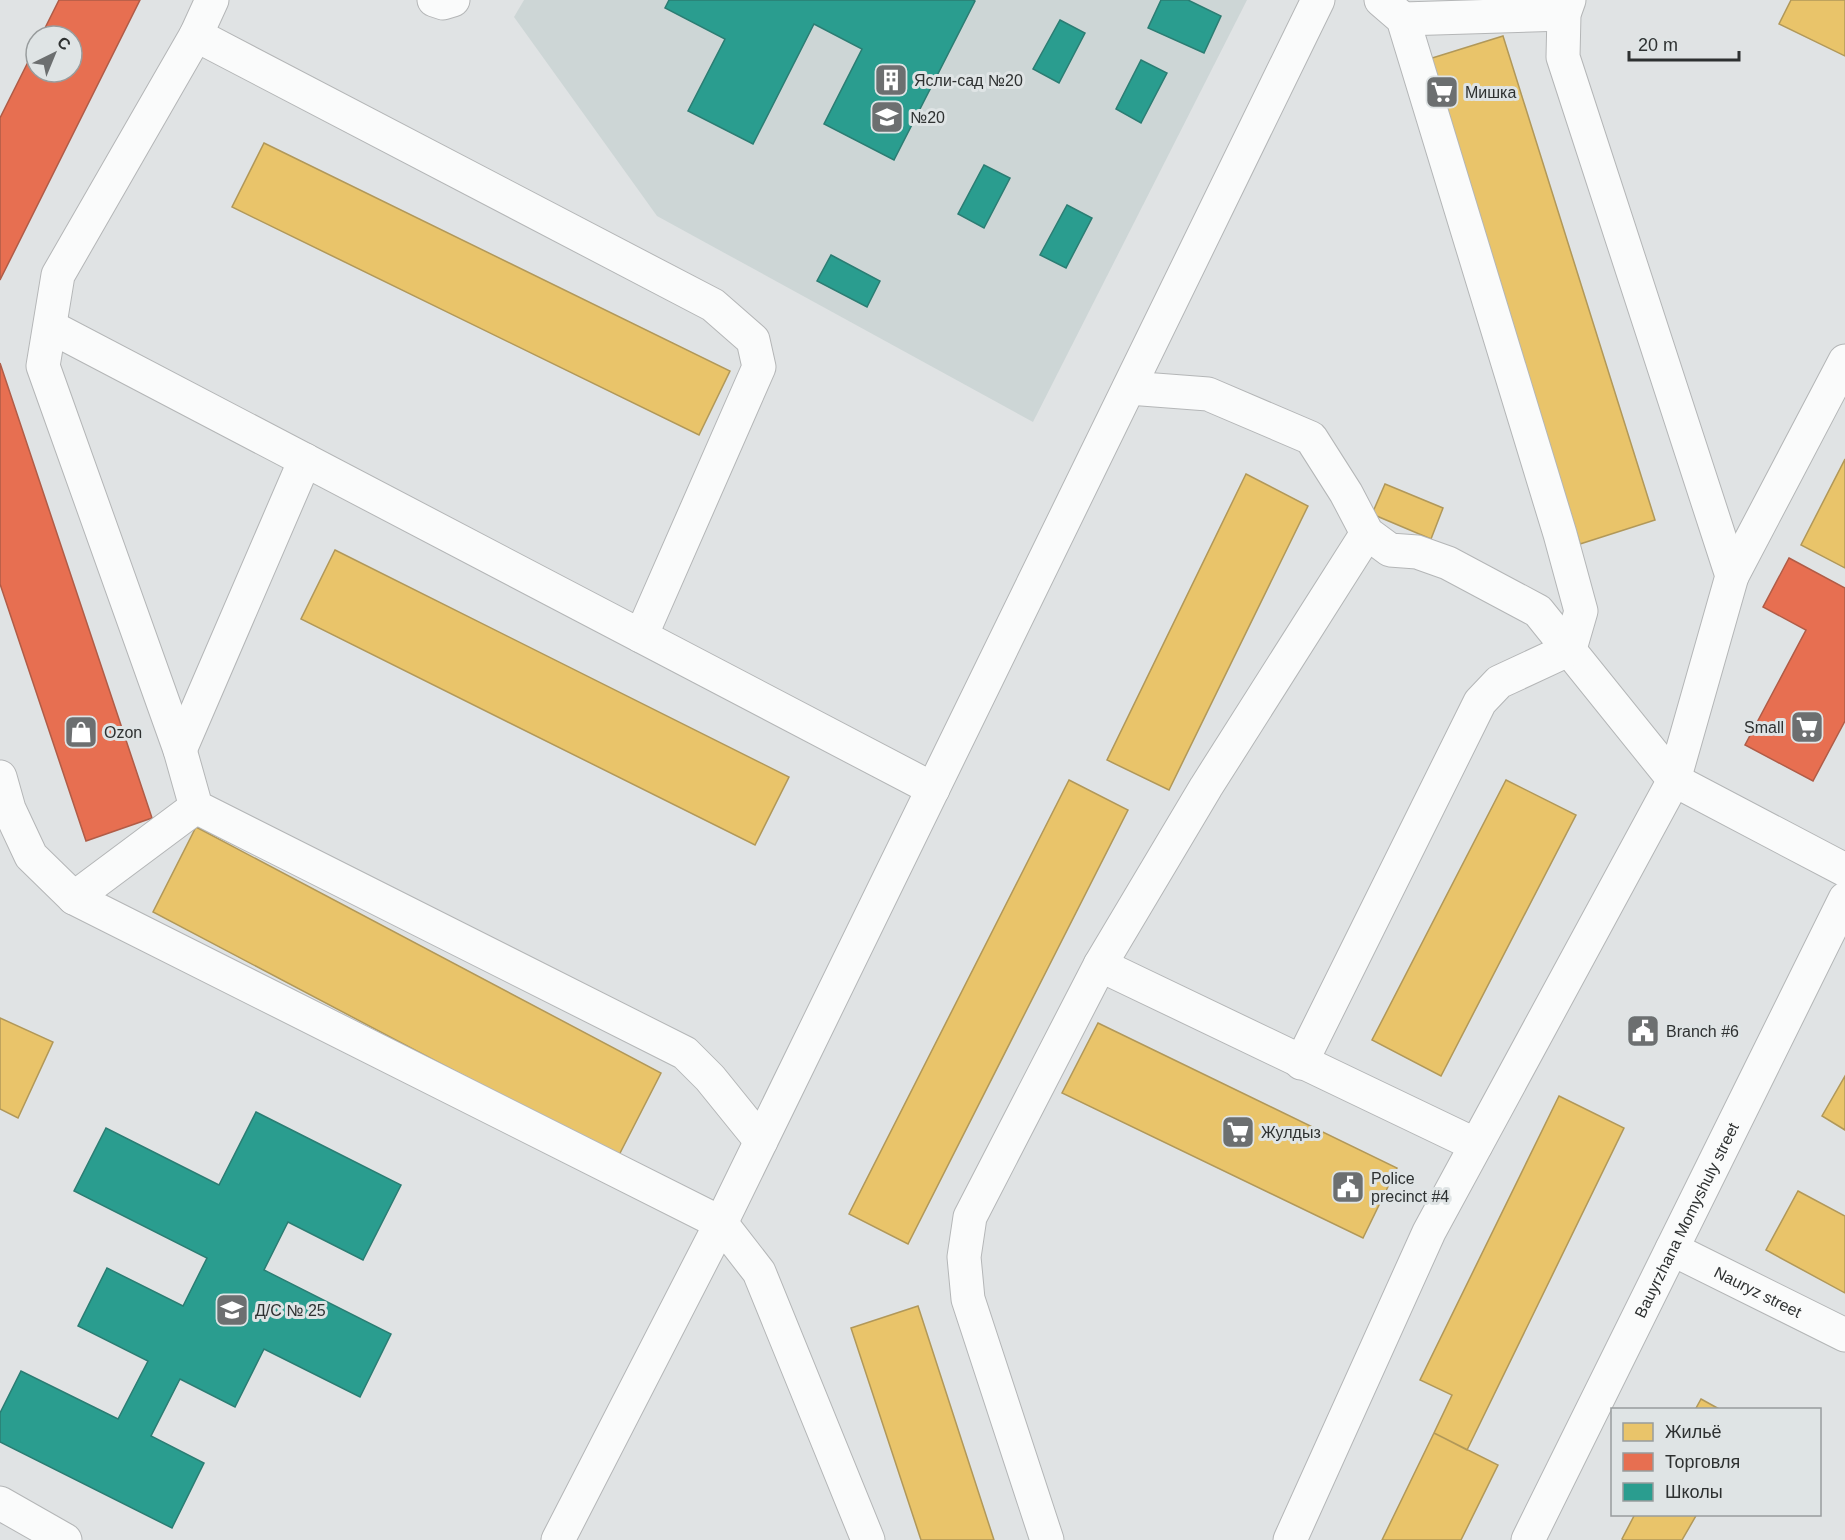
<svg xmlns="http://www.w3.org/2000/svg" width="1845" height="1540" font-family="Helvetica,sans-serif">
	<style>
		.built { fill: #cdd6d6 }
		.homes { fill: #e9c46a; stroke: #b19859; stroke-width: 1.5 }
		.shops { fill: #e76f51; stroke: #b05c47; stroke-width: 1.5 }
		.schools { fill: #2a9d8f; stroke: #2b7d73; stroke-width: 1.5 }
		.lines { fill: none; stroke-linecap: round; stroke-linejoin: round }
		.minor-casing { stroke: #b4b6b7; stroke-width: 35 }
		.minor { stroke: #fafbfb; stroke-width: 33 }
		.labels { text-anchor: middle; stroke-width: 6; stroke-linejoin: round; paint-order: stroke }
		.poi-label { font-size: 16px; fill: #2e3131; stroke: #dfe4e5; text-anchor: start }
		.street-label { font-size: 16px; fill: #2e3131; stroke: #dfe4e5 }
	</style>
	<rect width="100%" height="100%" fill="#e0e3e4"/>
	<!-- built -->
	<path class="built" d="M524,0H1247L1033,422L657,216L514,17Z"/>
	<!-- homes -->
	<path class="homes" d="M1791,0H1845V56L1779,24Z
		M1503,36L1655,520L1580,544L1429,59Z
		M264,143L730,371L699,435L232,207Z
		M1845,459V568L1801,545Z
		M1246,474L1308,506L1169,790L1107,760Z
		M1385,484L1443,508L1431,539L1372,514Z
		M335,550L789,777L755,845L301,619Z
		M1069,780L1128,810L908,1244L849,1214Z
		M1506,780L1576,815L1441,1076L1372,1040Z
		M196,827L661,1073L618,1157L153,912Z
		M0,1018L53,1042L18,1118L0,1109Z
		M1098,1023L1397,1168L1363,1238L1062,1093Z
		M1845,1076V1130L1822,1116Z
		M1559,1096L1624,1128L1467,1450L1434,1433L1452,1395L1420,1380Z
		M1798,1191L1845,1216V1293L1766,1250Z
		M918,1306L994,1540H921L851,1328Z
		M1701,1399L1721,1410H1695Z
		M1434,1433L1498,1465L1461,1540H1382Z
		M1635,1514H1697L1682,1540H1624L1622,1539Z"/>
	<!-- shops -->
	<path class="shops" d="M59,0H140L0,280V118L36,46V72H72V36H41Z
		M0,363L152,818L86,841L0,584Z
		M1789,558L1845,588V721L1813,781L1745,745L1806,630L1763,607Z"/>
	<!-- schools -->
	<path class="schools" d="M669,0H973L975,1L894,160L824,124L862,49L814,24L753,144L688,111L725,39L665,8Z
		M1161,0H1188L1221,16L1204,53L1148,28Z
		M1060,20L1085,33L1059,83L1033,69Z
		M1141,60L1167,73L1141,123L1116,109Z
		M984,165L1010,178L984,228L958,214Z
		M1067,205L1092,218L1066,268L1040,255Z
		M831,255L880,281L867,307L817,281Z
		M256,1112L401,1185L363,1260L288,1222L264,1270L391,1334L360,1397L264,1349L235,1407L180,1379L151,1436L204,1463L172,1528L0,1442V1413L21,1371L118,1419L148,1361L78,1326L107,1268L183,1306L207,1258L74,1191L106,1128L219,1185Z"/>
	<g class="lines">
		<defs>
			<g id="minor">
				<path d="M212,0L196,35L58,275L43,366L180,750L196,807L685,1053L710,1078L761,1141"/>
				<path d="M434,0L443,3L453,0"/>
				<path d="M1403,19L1564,14"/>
				<path d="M196,35L713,305L753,340L759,367L641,636"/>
				<path d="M51,327L933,789"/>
				<path d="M1129,388L1208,394L1311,438L1346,493L1367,533L1390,550L1417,552L1448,563L1538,611L1674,780L1845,870"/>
				<path d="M1732,576L1845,361"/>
				<path d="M180,750L305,460"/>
				<path d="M0,777L9,809L31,856L74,898L721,1223L759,1272L868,1540"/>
				<path d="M74,898L196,807"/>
				<path d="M1100,965L1476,1145"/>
				<path d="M1301,1063L1480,702L1499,682L1570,649L1581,611L1560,534L1403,19L1381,0"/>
				<path id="s1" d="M1672,1249L1845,1335"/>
				<path d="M0,1503L65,1540"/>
				<path d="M558,1540L721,1223L1318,0"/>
				<path d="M1047,1540L968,1299L964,1257L970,1217L1100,965L1206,787L1367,533"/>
				<path d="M1290,1540L1429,1232L1674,780L1732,576L1563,57L1564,14L1569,0"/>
				<path id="s2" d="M1528,1540L1845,899"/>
			</g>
		</defs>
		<!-- minor casing -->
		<use href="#minor" class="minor-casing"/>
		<!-- minor -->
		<use href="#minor" class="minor"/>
	</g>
	<!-- icons -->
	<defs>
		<symbol id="building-square" viewBox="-11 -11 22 22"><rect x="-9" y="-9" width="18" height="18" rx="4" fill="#6c6f70" stroke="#dfe4e5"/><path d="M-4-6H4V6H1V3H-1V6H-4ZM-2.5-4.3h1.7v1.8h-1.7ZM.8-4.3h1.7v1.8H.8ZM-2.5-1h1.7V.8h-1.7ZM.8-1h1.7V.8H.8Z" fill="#fff"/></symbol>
		<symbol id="supermarket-square" viewBox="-11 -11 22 22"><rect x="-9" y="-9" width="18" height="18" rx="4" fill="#6c6f70" stroke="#dfe4e5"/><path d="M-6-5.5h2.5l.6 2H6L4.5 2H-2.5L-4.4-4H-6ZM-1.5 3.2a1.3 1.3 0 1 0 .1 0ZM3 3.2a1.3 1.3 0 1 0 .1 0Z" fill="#fff"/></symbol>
		<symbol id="school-square" viewBox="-11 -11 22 22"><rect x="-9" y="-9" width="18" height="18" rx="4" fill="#6c6f70" stroke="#dfe4e5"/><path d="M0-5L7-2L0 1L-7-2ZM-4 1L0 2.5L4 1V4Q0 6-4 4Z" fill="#fff"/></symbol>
		<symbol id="shop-square" viewBox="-11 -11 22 22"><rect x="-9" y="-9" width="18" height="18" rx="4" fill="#6c6f70" stroke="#dfe4e5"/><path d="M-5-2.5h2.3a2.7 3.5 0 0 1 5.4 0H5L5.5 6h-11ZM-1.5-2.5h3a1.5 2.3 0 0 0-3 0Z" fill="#fff"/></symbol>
		<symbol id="civic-square" viewBox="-11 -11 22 22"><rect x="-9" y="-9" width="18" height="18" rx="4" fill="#6c6f70" stroke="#dfe4e5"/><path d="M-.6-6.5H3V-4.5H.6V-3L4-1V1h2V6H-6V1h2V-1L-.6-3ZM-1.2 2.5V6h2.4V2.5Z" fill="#fff"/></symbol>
	</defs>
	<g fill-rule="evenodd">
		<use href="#building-square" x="872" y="61" width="38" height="38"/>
		<use href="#supermarket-square" x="1423" y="73" width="38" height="38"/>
		<use href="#school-square" x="868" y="98" width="38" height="38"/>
		<use href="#supermarket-square" x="1788" y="708" width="38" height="38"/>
		<use href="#shop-square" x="62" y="713" width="38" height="38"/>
		<use href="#civic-square" x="1624" y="1012" width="38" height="38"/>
		<use href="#supermarket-square" x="1219" y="1113" width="38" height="38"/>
		<use href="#civic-square" x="1329" y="1168" width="38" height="38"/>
		<use href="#school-square" x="213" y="1291" width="38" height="38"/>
	</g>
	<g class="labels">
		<!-- poi labels -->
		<g class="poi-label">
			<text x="914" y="86">Ясли-сад №20</text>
			<text x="1465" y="98">Мишка</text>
			<text x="910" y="123">№20</text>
			<text x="1784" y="733" text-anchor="end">Small</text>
			<text x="104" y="738">Ozon</text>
			<text x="1666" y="1037">Branch #6</text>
			<text x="1261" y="1138">Жулдыз</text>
			<text x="1371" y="1184">Police<tspan x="1371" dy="18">precinct #4</tspan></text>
			<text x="255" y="1316">Д/С № 25</text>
		</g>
		<!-- street labels -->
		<g class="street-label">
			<text dy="6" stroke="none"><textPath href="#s2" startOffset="357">Bauyrzhana Momyshuly street</textPath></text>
			<text dy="6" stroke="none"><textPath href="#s1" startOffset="96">Nauryz street</textPath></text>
		</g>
	</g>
	<!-- legend -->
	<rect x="1611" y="1408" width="210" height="108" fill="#dfe4e5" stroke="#989c9d" stroke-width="1.5"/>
	<rect x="1623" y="1423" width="30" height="18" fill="#e9c46a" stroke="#989c9d" stroke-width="1.5"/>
	<text x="1665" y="1438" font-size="18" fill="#2e3131">Жильё</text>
	<rect x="1623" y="1453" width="30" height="18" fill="#e76f51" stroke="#989c9d" stroke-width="1.5"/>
	<text x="1665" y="1468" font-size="18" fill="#2e3131">Торговля</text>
	<rect x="1623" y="1483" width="30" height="18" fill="#2a9d8f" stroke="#989c9d" stroke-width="1.5"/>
	<text x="1665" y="1498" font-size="18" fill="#2e3131">Школы</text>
	<!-- north arrow -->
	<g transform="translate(54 54) rotate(43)"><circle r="28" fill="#dfe4e5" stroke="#989c9d" stroke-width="1.5"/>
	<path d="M0-4.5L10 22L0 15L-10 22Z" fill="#6c6f70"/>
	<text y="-9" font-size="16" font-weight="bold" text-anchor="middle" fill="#2e3131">С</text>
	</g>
	<!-- scale -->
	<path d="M1629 51v9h110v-9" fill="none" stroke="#2e3131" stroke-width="3"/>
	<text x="1638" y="51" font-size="18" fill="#2e3131" stroke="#dfe4e5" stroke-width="4.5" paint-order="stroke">20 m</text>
</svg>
